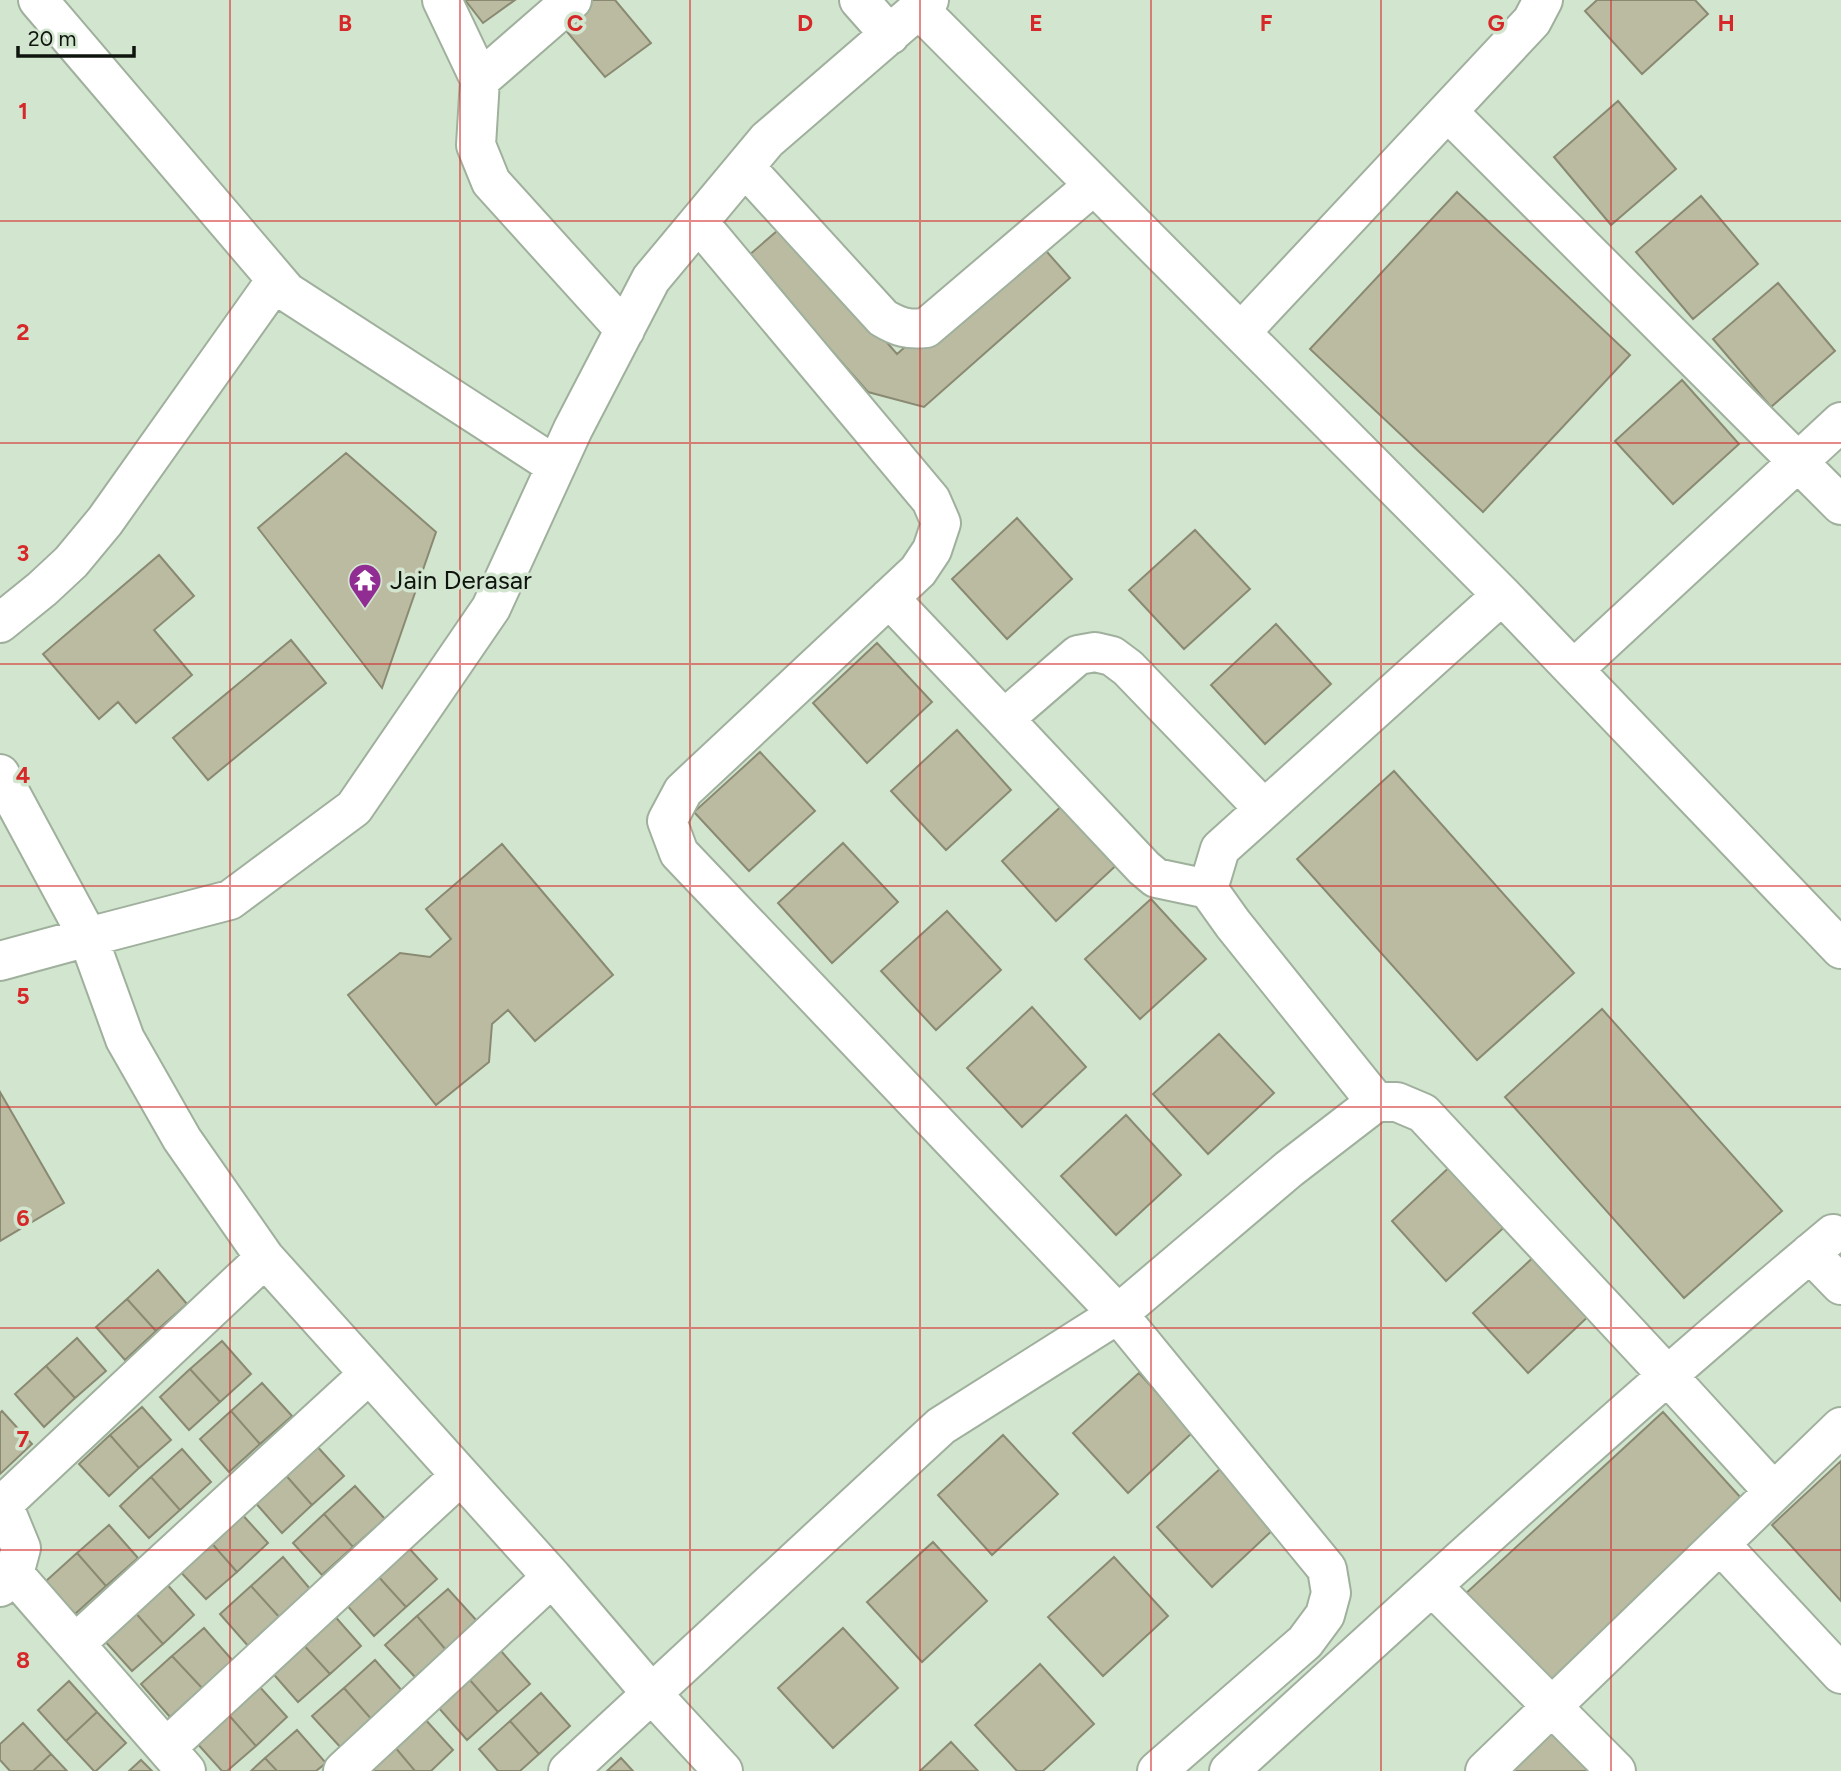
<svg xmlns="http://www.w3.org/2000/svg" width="1841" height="1771" font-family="Figtree,sans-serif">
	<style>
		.building { fill: #bbbba2; stroke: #8a8a72; stroke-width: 2 }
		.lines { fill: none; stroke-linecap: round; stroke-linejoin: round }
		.minor-casing { stroke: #9fb09c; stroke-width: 42 }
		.minor { stroke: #fff; stroke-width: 38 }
		.grid { fill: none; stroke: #d62828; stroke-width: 2; stroke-opacity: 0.55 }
		.labels { text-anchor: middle; stroke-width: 7; stroke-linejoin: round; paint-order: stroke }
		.poi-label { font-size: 26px; fill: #0f150e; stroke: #d2e5cf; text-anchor: start }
		.grid-label { font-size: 23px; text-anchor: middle; font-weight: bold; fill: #d62828; stroke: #d2e5cf; stroke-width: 7; stroke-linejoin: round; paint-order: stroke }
	</style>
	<rect width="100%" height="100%" fill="#d2e5cf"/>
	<!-- building -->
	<path class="building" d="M465,0H515L483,23Z
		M581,0H615L651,43L605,77L558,21Z
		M1597,0H1695L1708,14L1642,74L1585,11Z
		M1618,101L1676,169L1611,225L1554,157Z
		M1457,192L1630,355L1483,512L1310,349Z
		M1701,196L1758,264L1693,319L1636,252Z
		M784,225L897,354L1032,235L1070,278L924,407L868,392L748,256Z
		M1778,283L1835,351L1771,407L1713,339Z
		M1682,380L1739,444L1673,504L1615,441Z
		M346,453L436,532L382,688L258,528Z
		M1017,518L1072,579L1007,639L952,579Z
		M1195,530L1250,589L1184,649L1129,590Z
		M159,555L194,596L154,630L192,675L136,723L118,702L99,719L43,654Z
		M1276,624L1331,684L1265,744L1211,685Z
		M291,640L326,683L208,780L173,738Z
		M877,643L932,702L867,763L813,703Z
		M957,730L1011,790L946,850L891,791Z
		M760,752L815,811L749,871L694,812Z
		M1394,771L1574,973L1477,1060L1297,859Z
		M1067,801L1122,860L1056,921L1002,861Z
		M843,843L898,902L832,963L778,903Z
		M502,844L613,975L535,1041L508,1010L492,1024L489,1062L436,1105L348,995L400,953L430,957L451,939L426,909Z
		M1151,899L1206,959L1140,1019L1085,959Z
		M947,911L1001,970L936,1030L881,971Z
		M1032,1007L1086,1067L1022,1127L967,1068Z
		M1602,1009L1782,1211L1684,1298L1505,1097Z
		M1219,1034L1274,1093L1208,1154L1153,1094Z
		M0,1092L64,1203L0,1241Z
		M1126,1115L1181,1175L1116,1235L1061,1176Z
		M1457,1160L1512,1220L1446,1281L1392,1221Z
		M1538,1253L1593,1312L1528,1373L1473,1313Z
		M158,1270L187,1304L156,1331L127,1299Z
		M127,1299L156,1331L125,1360L96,1327Z
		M77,1338L106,1371L75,1398L46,1366Z
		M222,1341L251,1374L220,1402L190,1369Z
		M46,1366L75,1398L44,1427L15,1394Z
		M190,1369L220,1402L189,1430L160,1397Z
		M1139,1373L1193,1432L1128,1493L1073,1433Z
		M262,1383L292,1416L260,1444L231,1411Z
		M142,1407L171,1440L139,1468L110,1435Z
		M2,1411L32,1444L0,1474V1413Z
		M231,1411L260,1444L229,1472L200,1439Z
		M1663,1412L1751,1509L1552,1692L1464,1595Z
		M110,1435L139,1468L109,1496L79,1464Z
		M1003,1435L1058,1494L992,1555L938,1495Z
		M315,1444L344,1476L312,1505L283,1472Z
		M182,1449L211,1482L180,1510L151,1477Z
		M1841,1461V1601L1772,1525Z
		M1222,1467L1277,1526L1212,1587L1157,1527Z
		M283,1472L312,1505L282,1533L253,1500Z
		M151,1477L180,1510L149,1538L120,1506Z
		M355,1486L385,1519L353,1547L324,1514Z
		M239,1511L268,1543L237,1572L208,1539Z
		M324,1514L353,1547L322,1575L293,1543Z
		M109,1525L138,1558L106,1586L77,1553Z
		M208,1539L237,1572L206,1599L176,1567Z
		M933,1542L987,1601L922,1662L867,1602Z
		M407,1546L437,1579L406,1607L377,1575Z
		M77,1553L106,1586L75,1614L46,1581Z
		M283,1557L311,1590L280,1618L251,1586Z
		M1114,1557L1168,1616L1103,1676L1048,1617Z
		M377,1575L406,1607L374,1636L345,1603Z
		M165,1582L194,1615L163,1644L133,1610Z
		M251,1586L280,1618L249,1647L220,1614Z
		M448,1589L477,1621L446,1650L417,1616Z
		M133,1610L163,1644L132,1671L103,1639Z
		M332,1613L361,1646L330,1674L300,1641Z
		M417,1616L446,1650L415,1677L385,1645Z
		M204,1628L233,1661L202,1688L172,1656Z
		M843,1628L898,1688L833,1748L778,1688Z
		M300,1641L330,1674L298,1702L269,1669Z
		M501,1651L530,1684L498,1712L469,1679Z
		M172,1656L202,1688L170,1717L141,1684Z
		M375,1660L404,1693L373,1721L344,1688Z
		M1040,1664L1094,1724L1043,1771H1017L975,1725Z
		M469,1679L498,1712L467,1740L438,1707Z
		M69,1681L97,1712L66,1741L38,1710Z
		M258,1685L287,1717L256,1746L227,1713Z
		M344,1688L373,1721L342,1749L312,1716Z
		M541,1693L570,1726L539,1754L510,1721Z
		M1560,1707L1617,1771H1490Z
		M97,1712L126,1743L96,1771H94L66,1741Z
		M227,1713L256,1746L227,1771H222L195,1741Z
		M424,1718L453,1750L431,1771H415L394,1746Z
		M510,1721L539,1754L520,1771H498L479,1749Z
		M23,1723L51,1754L33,1771H10L0,1760V1744Z
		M297,1730L326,1763L316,1771H277L265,1758Z
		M951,1742L978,1771H920Z
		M394,1746L415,1771H366Z
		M51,1754L67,1771H33Z
		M265,1758L277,1771H251Z
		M621,1758L633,1771H607Z
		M141,1760L152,1771H129Z"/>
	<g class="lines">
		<defs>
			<path id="minor" d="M38,0L287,292L556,466
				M442,0L480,80L476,145L491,182L625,330
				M859,0L890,35
				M919,9L1502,595L1841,949
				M480,80L572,0
				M1448,112L1841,505
				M745,167L883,318C898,327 908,330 926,328L1094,185
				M1241,332L1532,21L1543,0
				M889,598L1004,719L1078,655L1095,652L1112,656L1128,668L1264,809
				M0,623L42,589L71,562L105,521L276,280
				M1574,669L1841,422
				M1004,719L1144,868L1156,878L1208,889
				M0,774L88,937L0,961
				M1376,1102L1233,924L1208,889L1220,849L1502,595
				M1810,1253L1841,1285
				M0,1506L7,1514L21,1548L14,1574
				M0,1507L265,1258
				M1720,1544L1841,1674
				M1432,1586L1616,1771
				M0,1587L14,1574L186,1771
				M75,1644L369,1374
				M166,1748L460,1476
				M343,1771L552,1577
				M568,1771L941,1426L1118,1314L679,853L667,821L683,791L918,571L932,550L941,523L931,500L699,223
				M723,1771L652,1694L552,1577L265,1258L182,1139L125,1039L88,937L230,900L354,808L491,608L573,429L651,279L767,140L929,0
				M1157,1771L1305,1642L1325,1615L1331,1593L1327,1569L1118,1314L1289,1169L1376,1102H1397L1423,1113L1667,1375L1773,1491
				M1229,1771C1428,1589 1626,1407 1833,1234
				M1485,1771L1841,1427"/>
		</defs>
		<!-- minor casing -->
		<use href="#minor" class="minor-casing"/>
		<!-- minor -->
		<use href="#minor" class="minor"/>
	</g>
	<!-- grid -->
	<path class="grid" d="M230,0V1771M460,0V1771M690,0V1771M920,0V1771M1151,0V1771M1381,0V1771M1611,0V1771M0,221H1841M0,443H1841M0,664H1841M0,886H1841M0,1107H1841M0,1328H1841M0,1550H1841"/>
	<!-- icons -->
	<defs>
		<symbol id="temple-pin" viewBox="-11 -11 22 30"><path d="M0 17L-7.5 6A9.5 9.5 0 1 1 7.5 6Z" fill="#902c92" stroke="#d2e5cf"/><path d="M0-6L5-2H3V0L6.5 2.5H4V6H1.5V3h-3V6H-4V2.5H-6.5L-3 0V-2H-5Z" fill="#fff"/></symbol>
	</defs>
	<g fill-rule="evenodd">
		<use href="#temple-pin" x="346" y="561" width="38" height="52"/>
	</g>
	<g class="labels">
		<!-- poi labels -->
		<g class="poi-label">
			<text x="390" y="589">Jain Derasar</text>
		</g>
	</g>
	<g class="grid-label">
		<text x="345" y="31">B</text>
		<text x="575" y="31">C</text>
		<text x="805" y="31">D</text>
		<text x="1036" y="31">E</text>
		<text x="1266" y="31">F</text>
		<text x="1496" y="31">G</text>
		<text x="1726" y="31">H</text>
		<text x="23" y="119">1</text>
		<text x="23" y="340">2</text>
		<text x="23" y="561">3</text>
		<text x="23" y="783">4</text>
		<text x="23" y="1004">5</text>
		<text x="23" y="1226">6</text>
		<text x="23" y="1447">7</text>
		<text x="23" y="1668">8</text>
	</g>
	<!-- scale -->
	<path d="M18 46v10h116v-10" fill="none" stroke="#0f150e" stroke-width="3.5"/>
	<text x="28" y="46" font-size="21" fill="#0f150e" stroke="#d2e5cf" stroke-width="5" paint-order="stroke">20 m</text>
</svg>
